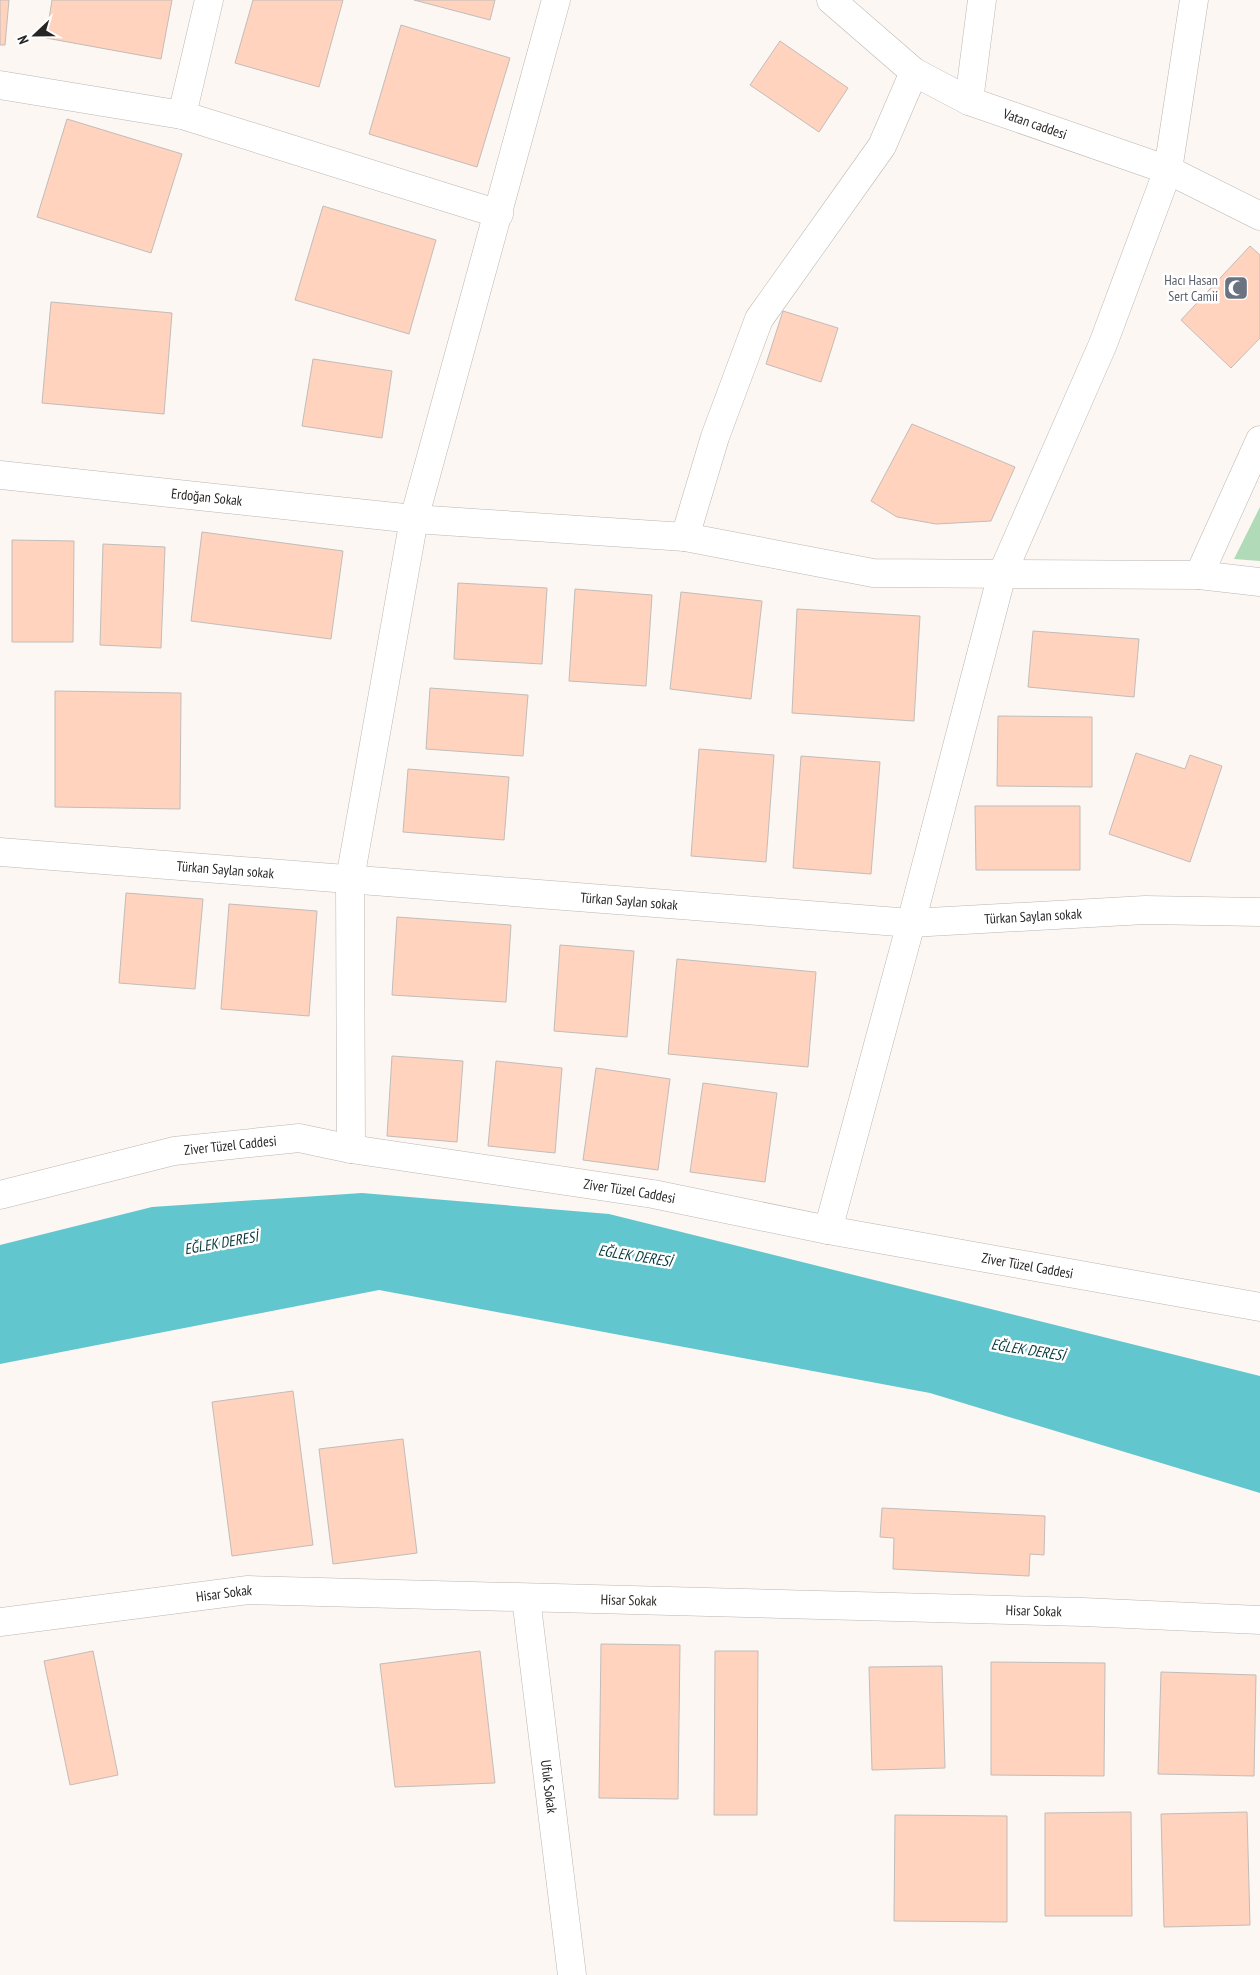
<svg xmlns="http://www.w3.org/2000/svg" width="1260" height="1975" font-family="'PT Sans Narrow',sans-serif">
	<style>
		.green { fill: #b0dab8 }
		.water { fill: #61c6cd }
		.building { fill: #ffd3be; stroke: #c2bcba }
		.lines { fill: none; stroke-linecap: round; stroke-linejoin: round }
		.street-casing { stroke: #bbb6b2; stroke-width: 29 }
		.secondary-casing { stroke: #bbb6b2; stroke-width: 29 }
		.street { stroke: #fff; stroke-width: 28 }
		.secondary { stroke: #fff; stroke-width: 28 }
		.labels { text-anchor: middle; stroke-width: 5; stroke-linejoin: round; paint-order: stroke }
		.street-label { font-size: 14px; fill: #282625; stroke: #fff }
		.worship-label { font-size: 14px; fill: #5b616d; stroke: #fff; text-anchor: end }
		.water-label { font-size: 15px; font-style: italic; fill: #083a3d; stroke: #fff }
	</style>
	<rect width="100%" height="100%" fill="#fcf7f3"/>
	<!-- green -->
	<path class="green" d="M1260,507V561L1234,559Z"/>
	<!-- water -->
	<path class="water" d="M362,1193L609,1214L1260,1376V1493L930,1393L379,1290L0,1364V1245L152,1207Z"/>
	<!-- building -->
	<path class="building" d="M0,0H9L5,45H0Z
		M52,0H172L161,59L46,38Z
		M253,0H343L319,87L235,63Z
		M414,0H495L490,20Z
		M401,25L510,58L477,167L369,134Z
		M780,41L848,88L819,132L750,85Z
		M67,119L182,154L151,253L37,217Z
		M323,206L436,240L409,334L295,300Z
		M1250,246L1260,255V338L1231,368L1181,320Z
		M51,302L172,313L164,414L42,403Z
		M783,311L838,328L821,382L766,364Z
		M313,359L392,371L382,438L302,426Z
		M912,424L1015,467L991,521L936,524L897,517L871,501Z
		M202,532L343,551L331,639L191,621Z
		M12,540L74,541L73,642H12Z
		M103,544L165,547L161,648L100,645Z
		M458,583L547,588L542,664L454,659Z
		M575,589L652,595L646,686L569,681Z
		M681,592L762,601L751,699L670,689Z
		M797,609L920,616L914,721L792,713Z
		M1033,631L1139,639L1134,697L1028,687Z
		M430,688L528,695L523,756L426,749Z
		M55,691L181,693L180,809L55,807Z
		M998,716L1092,717V787L997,786Z
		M699,749L774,755L766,862L691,856Z
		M1136,753L1185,769L1190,755L1222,766L1190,862L1109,834Z
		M801,756L880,762L871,874L793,868Z
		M408,769L509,777L504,840L403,832Z
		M975,806H1080V870H976Z
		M126,893L203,899L195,989L119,983Z
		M229,904L317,911L309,1016L221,1009Z
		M397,917L511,925L506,1002L392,995Z
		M560,945L634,951L627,1037L554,1031Z
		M677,959L816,972L808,1067L668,1054Z
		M392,1056L463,1061L457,1142L387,1136Z
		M496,1061L562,1068L555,1153L488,1146Z
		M596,1068L670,1079L658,1170L583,1160Z
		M703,1083L777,1093L765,1182L690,1172Z
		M293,1391L313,1545L232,1556L212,1402Z
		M403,1439L417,1553L333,1564L319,1449Z
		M882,1508L1045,1516L1044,1555L1030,1554L1029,1576L893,1569L894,1538L880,1537Z
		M601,1644L680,1645L678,1799L599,1798Z
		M93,1651L118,1775L70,1785L44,1661Z
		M480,1651L495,1783L395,1787L380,1664Z
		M715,1651H758L757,1815H714Z
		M991,1662L1105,1663L1104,1776L991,1775Z
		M942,1666L945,1768L872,1770L869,1667Z
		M1161,1672L1256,1675L1254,1776L1158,1774Z
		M1131,1812L1132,1916H1045V1813Z
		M1247,1812L1250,1925L1164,1927L1161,1814Z
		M895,1815L1007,1816V1922L894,1921Z"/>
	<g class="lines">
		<defs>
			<g id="street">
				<path d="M0,85L182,115L499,214"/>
				<path d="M969,101L982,0"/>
				<path d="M182,115L209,0"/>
				<path id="s1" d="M0,475L414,519L685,537L873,573L1199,575L1260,582"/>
				<path d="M685,537L715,437L759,319L882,146L914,72"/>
				<path d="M1199,575L1260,440"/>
				<path id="s2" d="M0,852L911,923L1145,910L1260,912"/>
				<path d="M351,1149L350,879L414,519L556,0"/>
				<path id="s3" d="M0,1195L174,1151L299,1138L351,1149L653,1194L828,1230L1260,1307"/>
				<path d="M828,1230L911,923L1002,574L1103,344L1168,170L1194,0"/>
				<path id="s4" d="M526,1598L572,1975"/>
				<path id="s5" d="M0,1622L248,1590L1083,1612L1260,1620"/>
			</g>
			<g id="secondary">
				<path id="s6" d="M831,0L914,72L969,101L1168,170L1260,216"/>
			</g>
		</defs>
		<!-- street casing -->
		<use href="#street" class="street-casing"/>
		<!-- secondary casing -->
		<use href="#secondary" class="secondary-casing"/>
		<!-- street -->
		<use href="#street" class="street"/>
		<!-- secondary -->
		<use href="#secondary" class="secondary"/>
	</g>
	<!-- icons -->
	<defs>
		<symbol id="mosque-square" viewBox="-11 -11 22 22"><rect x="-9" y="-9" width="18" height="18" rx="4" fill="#6b7280" stroke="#fff"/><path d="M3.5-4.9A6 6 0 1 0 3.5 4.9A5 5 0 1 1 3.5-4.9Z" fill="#fff"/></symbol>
	</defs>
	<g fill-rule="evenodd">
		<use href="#mosque-square" x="1222" y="274" width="28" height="28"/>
	</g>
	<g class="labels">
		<!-- street labels -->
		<g class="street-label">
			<text dy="5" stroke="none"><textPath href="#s6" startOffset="242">Vatan caddesi</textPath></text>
			<text dy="5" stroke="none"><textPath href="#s1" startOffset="208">Erdoğan Sokak</textPath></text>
			<text dy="5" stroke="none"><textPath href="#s2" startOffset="226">Türkan Saylan sokak</textPath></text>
			<text dy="5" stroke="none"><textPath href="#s2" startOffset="631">Türkan Saylan sokak</textPath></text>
			<text dy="5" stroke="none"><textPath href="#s2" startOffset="1036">Türkan Saylan sokak</textPath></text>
			<text dy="5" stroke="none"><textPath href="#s3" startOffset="236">Ziver Tüzel Caddesi</textPath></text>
			<text dy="5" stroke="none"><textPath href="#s3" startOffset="640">Ziver Tüzel Caddesi</textPath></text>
			<text dy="5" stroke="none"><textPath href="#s3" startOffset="1045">Ziver Tüzel Caddesi</textPath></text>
			<text dy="5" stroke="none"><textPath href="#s5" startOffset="226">Hisar Sokak</textPath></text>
			<text dy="5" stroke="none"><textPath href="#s5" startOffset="631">Hisar Sokak</textPath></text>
			<text dy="5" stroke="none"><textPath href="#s5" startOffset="1036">Hisar Sokak</textPath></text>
			<text dy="5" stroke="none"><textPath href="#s4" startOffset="190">Ufuk Sokak</textPath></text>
		</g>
		<!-- worship labels -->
		<g class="worship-label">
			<text x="1218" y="285">Hacı Hasan<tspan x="1218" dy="16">Sert Camii</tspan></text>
		</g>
		<!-- water labels -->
		<g class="water-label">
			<text transform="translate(221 1243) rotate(-10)" y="5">EĞLEK DERESİ</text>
			<text transform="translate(635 1256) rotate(9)" y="5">EĞLEK DERESİ</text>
			<text transform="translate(1028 1350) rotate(9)" y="5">EĞLEK DERESİ</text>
		</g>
	</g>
	<!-- north arrow -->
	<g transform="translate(35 35) rotate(248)" stroke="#ffffff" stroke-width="4" paint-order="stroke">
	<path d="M0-4L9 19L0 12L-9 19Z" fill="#282625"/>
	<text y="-8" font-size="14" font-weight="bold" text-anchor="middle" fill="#282625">N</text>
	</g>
</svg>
